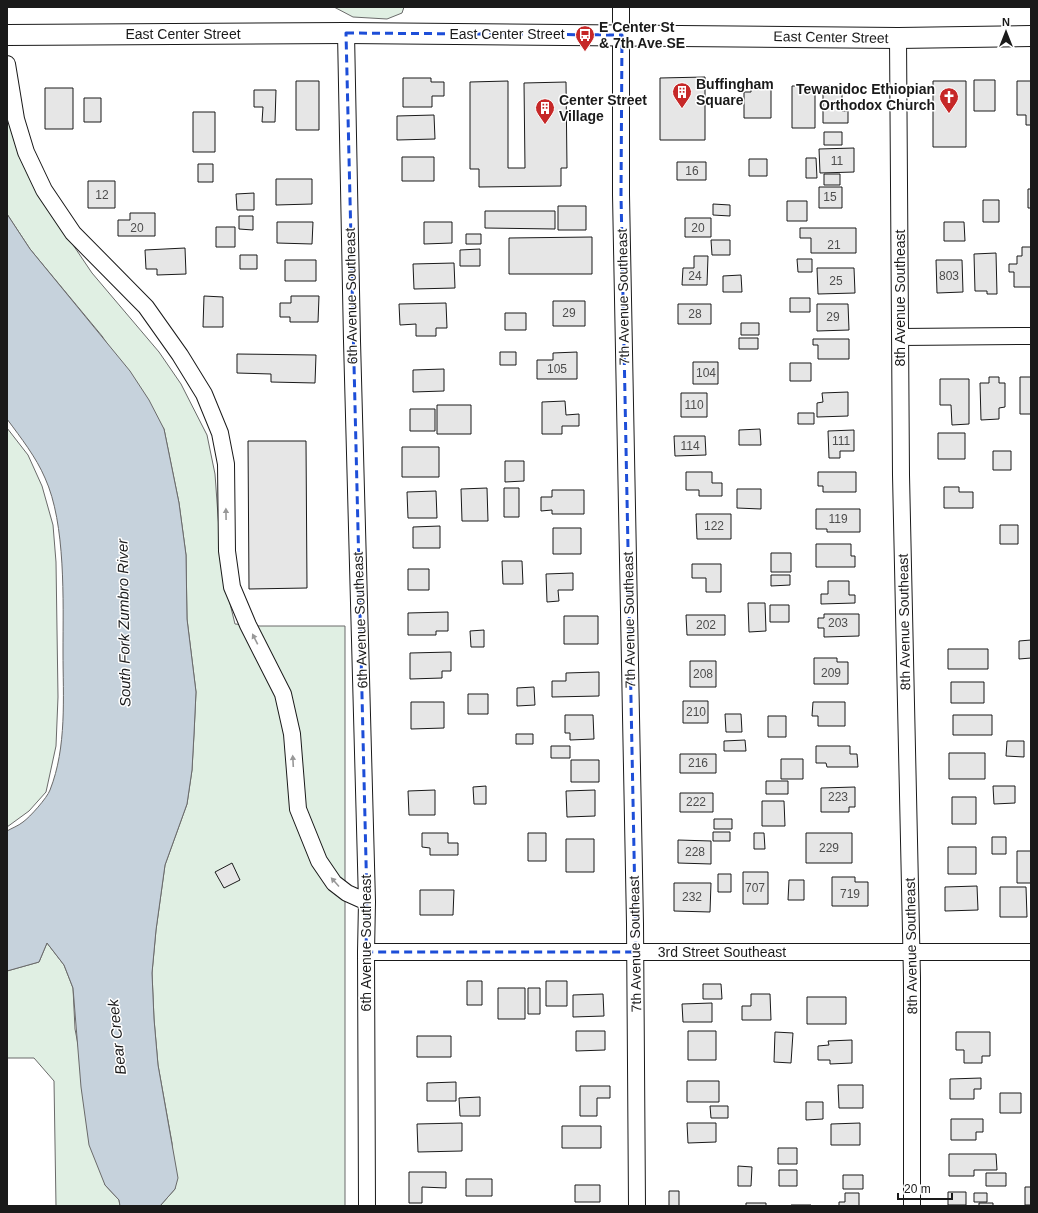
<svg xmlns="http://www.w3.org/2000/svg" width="1038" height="1213" font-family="Helvetica,sans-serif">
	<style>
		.green { fill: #e0efe3; stroke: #6a6a6a }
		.water { fill: #c6d2dc; stroke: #6a6a6a }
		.building { fill: #e6e6e6; stroke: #1a1a1a }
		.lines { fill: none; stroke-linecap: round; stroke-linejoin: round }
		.minor-casing { stroke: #1a1a1a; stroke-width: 18 }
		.tertiary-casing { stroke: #1a1a1a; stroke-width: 22 }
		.minor { stroke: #fff; stroke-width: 16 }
		.tertiary { stroke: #fff; stroke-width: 20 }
		.oneway { fill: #989898 }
		.marked { fill: none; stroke: #1d4ed8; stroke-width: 3; stroke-dasharray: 8 5; stroke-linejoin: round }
		.labels { text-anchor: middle; stroke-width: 3; stroke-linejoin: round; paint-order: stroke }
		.number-label { font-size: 12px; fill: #4d4d4d }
		.poi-label { font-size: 14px; font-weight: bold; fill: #1a1a1a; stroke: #fff; text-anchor: start }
		.street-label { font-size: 14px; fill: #1a1a1a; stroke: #fff }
		.water-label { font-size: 15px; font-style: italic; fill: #1a1a1a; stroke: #fff }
	</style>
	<rect width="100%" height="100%" fill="#fff"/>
	<!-- green -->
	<path class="green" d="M334,7H404L402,13L387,19L353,17Z
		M7,116L19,156L36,190L92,273L159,352L181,384L207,435L215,474L222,571L235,624L260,626H345V1206H160L175,1189L172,1143L158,1065L154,1019L152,973L156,930L165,865L187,804L192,770L194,734L196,692L187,619L186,555L179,503L164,429L102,336L30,249L7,214Z
		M7,428L28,455L42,486L53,525L56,562L58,697L56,746L46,792L29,811L7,827Z
		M47,943L64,965L73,988L75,1029L105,1185L119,1200L120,1206H56L54,1081L34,1058H7V971L39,962Z"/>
	<!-- water -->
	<path class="water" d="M7,214L30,249L130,371L149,400L164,429L179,503L186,555L187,619L196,692L194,734L192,770L187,804L165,865L156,930L152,973L154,1019L158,1065L178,1178L175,1189L160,1206H120L119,1200L105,1185L89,1145L81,1087L73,988L64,965L47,943L39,962L7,971V831C12,828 18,826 23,822C30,817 47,798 50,790C67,747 63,697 63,652C63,601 66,524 45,478C36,457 21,438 7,419Z"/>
	<!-- building -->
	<path class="building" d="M705,77V140H660V78Z
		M403,78H431V82H444V96H432V107H403Z
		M974,80H995V111H974Z
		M296,81H319V130H296Z
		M508,81V168H525L524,83L566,82L567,168H561V186L479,187V169H470V82Z
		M933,81H966V147H933Z
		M1017,81H1031V125H1026V115H1017Z
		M771,85V118H744V92H751V86Z
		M792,86H815V128H792Z
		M823,86H842V111H848V123H823Z
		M45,88H73V129H45Z
		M254,90H276L275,122H262L263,107H254Z
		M84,98H101V122H84Z
		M193,112H215V152H193Z
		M434,115L435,139L397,140V116Z
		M824,132H842V145H824Z
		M854,148V172L820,173L819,149Z
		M402,157H434V181H402Z
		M806,158H816L817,178H806Z
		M749,159H767V176H749Z
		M677,162H706V180H677Z
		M198,164H213V182H198Z
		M824,174H840V185H824Z
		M276,179H312V204L276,205Z
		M88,181H115V208H88Z
		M819,187H842V208H819Z
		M1028,189H1031V208H1028Z
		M254,193V210H237L236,194Z
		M983,200H999V222H983Z
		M787,201H807V221H787Z
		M713,204L730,205V216L713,215Z
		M558,206H586V230H558Z
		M485,211H555V229L485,228Z
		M130,213H155V236H118V220H130Z
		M239,216H253V230L239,229Z
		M685,218H711V237H685Z
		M277,222H313L312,244L277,243Z
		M424,222H452V243L424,244Z
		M944,222H964L965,241H944Z
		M216,227H235V247H216Z
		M800,228H856V253H811V238H800Z
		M466,234H481V244H466Z
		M592,237V274H509V238Z
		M711,240H730V255H712Z
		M1022,247H1031V287H1014V272H1009V264H1017V256H1022Z
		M185,248L186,274L157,275V269H146L145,250Z
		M480,249V266H460V250Z
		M996,253L997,294H987V291H975L974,254Z
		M240,255H257V269H240Z
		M694,256H708L707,285H682L683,268H694Z
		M797,259H812V272H798Z
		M285,260H316V281H285Z
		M936,260H962L963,292L937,293Z
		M454,263L455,288L414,289L413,264Z
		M817,268H854L855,293L818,294Z
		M741,275L742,292H723V276Z
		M204,296L223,297V327H203Z
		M291,296H319L318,322H290V317H280V303H291Z
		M790,298H810V312H790Z
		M553,301H585V326H553Z
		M446,303L447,328H436V336H416V324L400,325L399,304Z
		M678,304H711V324H678Z
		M817,304H848L849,330L817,331Z
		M505,313H526V330H505Z
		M741,323H759V335H741Z
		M739,338H758V349H739Z
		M813,339H849V359H818V345H813Z
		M500,352H516V365H500Z
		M577,352V379H537V360H553V353Z
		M237,354L316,355L315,383L271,382V374L237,373Z
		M693,362H718V384H693Z
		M790,363H811V381H790Z
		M444,369V391L413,392V370Z
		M989,377H999V383H1005V407L999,408V419L981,420L980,383H989Z
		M1020,377H1031V414H1020Z
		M940,379H969V424L952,425L951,405H940Z
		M848,392V416L817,417V403L823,402L822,393Z
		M681,393H707V417H681Z
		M565,401L566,415L579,414V426H562V434H542V402Z
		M437,405H471V434H437Z
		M410,409H435V431H410Z
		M798,413H814V424H798Z
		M760,429L761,445H739V430Z
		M854,430V451H840V458H829L828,431Z
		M938,433H965V459H938Z
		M674,436H705L706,455L675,456Z
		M248,441H306L307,588L249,589Z
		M402,447H439V477H402Z
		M993,451H1011V470H993Z
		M505,461H524V481L505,482Z
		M686,472H712V483H722V496H699V490H686Z
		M818,472H856V492H823V486H818Z
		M944,487H959V492H973V508H944Z
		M487,488L488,521H462L461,489Z
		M504,488H519V517H504Z
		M737,489H761V509L737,508Z
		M552,490H584V514H552V510L541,511V497H552Z
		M436,491L437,518H408L407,492Z
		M816,509H860V532H827V529H816Z
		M696,514H731V539H697Z
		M1000,525H1018V544H1000Z
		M440,526V548H413V527Z
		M553,528H581V554H553Z
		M816,544H851V556H855V567H816Z
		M771,553H791V572H771Z
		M502,561H522L523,584H503Z
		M692,564H721V592H706V578H692Z
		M408,569H429V590H408Z
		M573,573V590H558L559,601L547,602L546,574Z
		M771,575H790V585L771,586Z
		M828,581H849V595H855V603L821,604V594H828Z
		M748,603H765L766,631L749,632Z
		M770,605H789V622H770Z
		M448,612V631H436V635H408V613Z
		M824,614H859V636L824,637V628H818V618H824Z
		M686,615H725V635H687Z
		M564,616H598V644H564Z
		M484,630V647H471L470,631Z
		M1031,640V658L1019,659V641Z
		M948,649H988V669H948Z
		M451,652V671H442V678L410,679V653Z
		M814,658H837V662H848V684H814Z
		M690,661H716V687H690Z
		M599,672V696L552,697V681H566V673Z
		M951,682H984V703H951Z
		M534,687L535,705L517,706V688Z
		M468,694H488V714H468Z
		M683,701H708V723H683Z
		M411,702H444V728L411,729Z
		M813,702H845V726H818V716H812Z
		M725,714H741L742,732H726Z
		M565,715H593L594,739L570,740V733H565Z
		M953,715H992V735H953Z
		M768,716H786V737H768Z
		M516,734H533V744H516Z
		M745,740L746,751H724V741Z
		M1007,741H1024V757L1006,756Z
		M551,746H570V758H551Z
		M816,746H850V754H857L858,767H827L826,763H816Z
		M949,753H985V779H949Z
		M680,754H716V773H680Z
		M781,759H803V779H781Z
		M571,760H599V782H571Z
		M766,781H788V794H766Z
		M486,786V804H474L473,787Z
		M993,786H1015V803L994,804Z
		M855,787V807H849V812H821V788Z
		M435,790V815H409L408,791Z
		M595,790V816L567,817L566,791Z
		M680,793H713V812H680Z
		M952,797H976V824H952Z
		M762,801H784L785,826H762Z
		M714,819H732V829H714Z
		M713,832H730V841H713Z
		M422,833H448V843H458V855H430V848L422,847Z
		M528,833H546V861H528Z
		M754,833H764L765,849H754Z
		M806,833H852V863H806Z
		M992,837H1006V854H992Z
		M566,839H594V872H566Z
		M678,840L711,841V864L678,863Z
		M948,847H976V874H948Z
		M1017,851H1031V883H1017Z
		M232,863L240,880L224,888L215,872Z
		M743,872H768V904H743Z
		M718,874H731V892H718Z
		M832,877H855V882H868V906H832Z
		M789,880H804V900H788Z
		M674,883H711L710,912L674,911Z
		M977,886L978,910L945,911V887Z
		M1000,887H1026L1027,917H1000Z
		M420,890H454L453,915H420Z
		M467,981H482V1005H467Z
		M546,981H567V1006H546Z
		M703,984H721L722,999H703Z
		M498,988H525V1019H498Z
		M528,988H540V1014H528Z
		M603,994L604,1016L573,1017V995Z
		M751,994H770L771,1020H742V1006H751Z
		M807,997H846V1024H807Z
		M712,1003V1022H683L682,1004Z
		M576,1031H605V1050L576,1051Z
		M688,1031H716V1060H688Z
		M775,1032L793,1033L791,1063L774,1062Z
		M956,1032H990V1056H982V1063H964V1050H956Z
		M417,1036H451V1057H417Z
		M852,1040V1063L830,1064V1060H818V1046L829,1045L828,1041Z
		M981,1078V1089H974V1099H950V1079Z
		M687,1081H719V1102H687Z
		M456,1082V1101H427V1083Z
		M838,1085H863V1108H839Z
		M580,1086H610V1098H597V1116H580Z
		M1000,1093H1021V1113H1000Z
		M480,1097V1116H460L459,1098Z
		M806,1102H823V1119L806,1120Z
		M710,1106H728V1118H711Z
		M951,1119H983V1132H976V1140H951Z
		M462,1123V1151L418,1152L417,1124Z
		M687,1123H716V1142L688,1143Z
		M860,1123V1145H831V1124Z
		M562,1126H601V1148H562Z
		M778,1148H797V1164H778Z
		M949,1154H996L997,1170H974V1176H949Z
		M738,1166L752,1167L751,1186H738Z
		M779,1170H797V1186H779Z
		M409,1172H446V1188L422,1187V1203H409Z
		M986,1173H1006V1186H986Z
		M843,1175H863V1189H843Z
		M466,1179H492V1196H466Z
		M575,1185H600V1202H575Z
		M1025,1187H1031V1205H1025Z
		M669,1191H679V1206H669Z
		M948,1192H966V1205H948Z
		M845,1193H859V1206H839V1202H845Z
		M974,1193H987V1202H974Z
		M746,1203H766V1206H746Z
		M979,1203H993V1206H979Z
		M791,1205H811V1206H791Z"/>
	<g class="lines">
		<defs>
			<path id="minor" d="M621,7V195L635,924L637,1206
				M346,33L352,341L367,902L366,952L367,1206
				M898,38L901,475L912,978V1206
				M7,64L16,119L26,152L44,190L73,233L146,307L180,355L204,394L220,433L226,464L227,551L232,587L248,625L283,694L292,734L298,809L319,861L334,883L347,893L367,902
				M900,337L1031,336
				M366,952H1031"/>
			<path id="tertiary" d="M7,35L346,33L898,38L1031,36"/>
		</defs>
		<!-- minor casing -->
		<use href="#minor" class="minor-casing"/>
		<!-- tertiary casing -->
		<use href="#tertiary" class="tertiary-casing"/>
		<!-- minor -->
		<use href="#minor" class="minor"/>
		<!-- tertiary -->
		<use href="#tertiary" class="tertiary"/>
	</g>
	<!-- one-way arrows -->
	<defs><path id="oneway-solid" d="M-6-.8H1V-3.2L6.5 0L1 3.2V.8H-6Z"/></defs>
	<g class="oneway">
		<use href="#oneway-solid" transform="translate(226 514) rotate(-91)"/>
		<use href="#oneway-solid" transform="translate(255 639) rotate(-117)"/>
		<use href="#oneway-solid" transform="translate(293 761) rotate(-93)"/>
		<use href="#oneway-solid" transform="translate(335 882) rotate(-132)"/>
	</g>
	<!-- marked area -->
	<path class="marked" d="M346,33L622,35L621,195L636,952H366L367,902Z"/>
	<!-- icons -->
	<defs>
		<symbol id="bus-pin" viewBox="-11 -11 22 30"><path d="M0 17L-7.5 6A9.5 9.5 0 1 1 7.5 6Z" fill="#c62828" stroke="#fff"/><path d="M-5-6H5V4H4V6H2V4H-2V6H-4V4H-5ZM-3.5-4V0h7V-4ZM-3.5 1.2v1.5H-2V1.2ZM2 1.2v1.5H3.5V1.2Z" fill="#fff"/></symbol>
		<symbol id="building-pin" viewBox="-11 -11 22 30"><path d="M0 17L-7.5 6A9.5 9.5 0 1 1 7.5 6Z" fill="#c62828" stroke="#fff"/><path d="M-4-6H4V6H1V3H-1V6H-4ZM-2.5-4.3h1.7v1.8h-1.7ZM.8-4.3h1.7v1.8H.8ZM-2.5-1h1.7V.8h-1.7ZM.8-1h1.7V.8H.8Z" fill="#fff"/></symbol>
		<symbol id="church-pin" viewBox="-11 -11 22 30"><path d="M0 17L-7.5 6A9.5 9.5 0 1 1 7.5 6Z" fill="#c62828" stroke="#fff"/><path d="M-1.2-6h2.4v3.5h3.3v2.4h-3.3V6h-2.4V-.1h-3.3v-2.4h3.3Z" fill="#fff"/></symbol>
	</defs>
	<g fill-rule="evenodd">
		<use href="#bus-pin" x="574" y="24" width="22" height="30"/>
		<use href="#building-pin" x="671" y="81" width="22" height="30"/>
		<use href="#church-pin" x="938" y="86" width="22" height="30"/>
		<use href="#building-pin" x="534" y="97" width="22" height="30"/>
	</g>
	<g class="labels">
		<!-- number labels -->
		<g class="number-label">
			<text x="837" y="165">11</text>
			<text x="692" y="175">16</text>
			<text x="102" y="199">12</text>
			<text x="830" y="201">15</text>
			<text x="137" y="232">20</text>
			<text x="698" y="232">20</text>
			<text x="834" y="249">21</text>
			<text x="695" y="280">24</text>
			<text x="949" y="280">803</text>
			<text x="836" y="285">25</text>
			<text x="569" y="317">29</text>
			<text x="695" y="318">28</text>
			<text x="833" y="321">29</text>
			<text x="557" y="373">105</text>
			<text x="706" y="377">104</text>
			<text x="694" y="409">110</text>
			<text x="841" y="445">111</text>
			<text x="690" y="450">114</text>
			<text x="838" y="523">119</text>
			<text x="714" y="530">122</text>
			<text x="838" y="627">203</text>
			<text x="706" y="629">202</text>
			<text x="831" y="677">209</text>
			<text x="703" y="678">208</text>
			<text x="696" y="716">210</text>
			<text x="698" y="767">216</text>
			<text x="838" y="801">223</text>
			<text x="696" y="806">222</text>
			<text x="829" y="852">229</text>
			<text x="695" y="856">228</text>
			<text x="755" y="892">707</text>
			<text x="850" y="898">719</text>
			<text x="692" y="901">232</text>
		</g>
		<!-- poi labels -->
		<g class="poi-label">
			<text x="599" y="32">E Center St<tspan x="599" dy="16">&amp; 7th Ave SE</tspan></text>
			<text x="696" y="89">Buffingham<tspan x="696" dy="16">Square</tspan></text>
			<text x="935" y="94" text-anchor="end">Tewanidoc Ethiopian<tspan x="935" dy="16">Orthodox Church</tspan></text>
			<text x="559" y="105">Center Street<tspan x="559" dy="16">Village</tspan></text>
		</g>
		<!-- street labels -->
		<g class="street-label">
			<text x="183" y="39">East Center Street</text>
			<text x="507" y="39">East Center Street</text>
			<text transform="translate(831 37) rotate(1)" y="5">East Center Street</text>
			<text transform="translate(351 296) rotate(-91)" y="5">6th Avenue Southeast</text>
			<text transform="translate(623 297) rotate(-91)" y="5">7th Avenue Southeast</text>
			<text transform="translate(900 298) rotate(-90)" y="5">8th Avenue Southeast</text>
			<text transform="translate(360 620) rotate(-92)" y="5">6th Avenue Southeast</text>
			<text transform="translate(629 620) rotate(-91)" y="5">7th Avenue Southeast</text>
			<text transform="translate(904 622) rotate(-91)" y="5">8th Avenue Southeast</text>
			<text transform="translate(366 943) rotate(-90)" y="5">6th Avenue Southeast</text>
			<text transform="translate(635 944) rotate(-91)" y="5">7th Avenue Southeast</text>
			<text transform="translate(911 946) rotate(-91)" y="5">8th Avenue Southeast</text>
			<text x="722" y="957">3rd Street Southeast</text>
		</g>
		<!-- water labels -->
		<g class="water-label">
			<text transform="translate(124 623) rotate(-91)" y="5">South Fork Zumbro River</text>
			<text transform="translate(117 1037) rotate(-96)" y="5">Bear Creek</text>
		</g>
	</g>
	<!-- border -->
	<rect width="1038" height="1213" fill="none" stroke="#1a1a1a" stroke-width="16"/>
	<!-- north arrow -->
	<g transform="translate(1006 32)" stroke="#ffffff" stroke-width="3" paint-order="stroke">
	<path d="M0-3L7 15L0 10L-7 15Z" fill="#1a1a1a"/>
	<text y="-6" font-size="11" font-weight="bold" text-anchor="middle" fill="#1a1a1a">N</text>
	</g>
	<!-- scale -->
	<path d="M898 1193v6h54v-6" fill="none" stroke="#1a1a1a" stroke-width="2"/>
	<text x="904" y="1193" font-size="12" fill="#1a1a1a" stroke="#ffffff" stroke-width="3" paint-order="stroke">20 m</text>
</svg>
